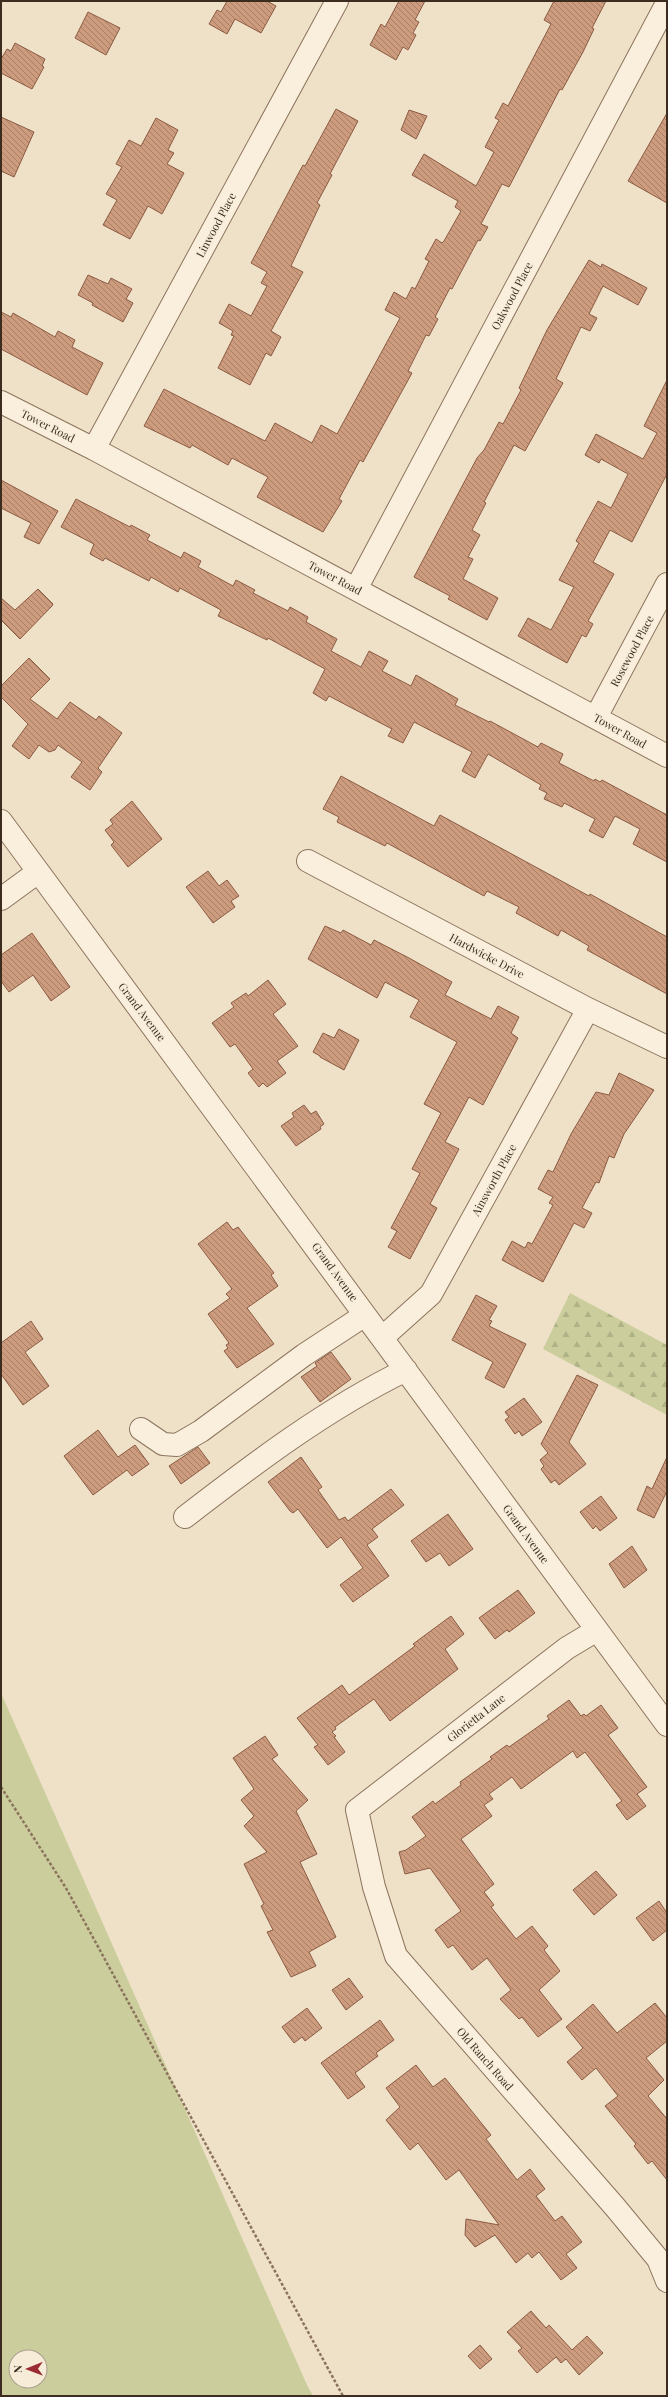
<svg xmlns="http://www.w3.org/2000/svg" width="668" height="2397" font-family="'Playfair Display',serif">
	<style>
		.green { fill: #cbce9c; fill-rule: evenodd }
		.forest { fill: url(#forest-firs) }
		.building { fill: url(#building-back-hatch); stroke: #8b5b42 }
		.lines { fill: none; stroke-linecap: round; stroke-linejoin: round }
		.minor-casing { stroke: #8c735d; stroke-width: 24 }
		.path { stroke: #8c735d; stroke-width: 2.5; stroke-dasharray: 3 2; stroke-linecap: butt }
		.minor { stroke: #f9efdc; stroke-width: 22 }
		.labels { text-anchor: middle; stroke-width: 3; stroke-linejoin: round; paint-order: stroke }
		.street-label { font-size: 11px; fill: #3c2c20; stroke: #f6ecd8 }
	</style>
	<defs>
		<pattern id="forest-firs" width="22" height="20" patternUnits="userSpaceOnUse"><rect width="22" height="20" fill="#cbce9c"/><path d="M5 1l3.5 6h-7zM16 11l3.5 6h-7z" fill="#afb186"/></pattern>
		<pattern id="building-back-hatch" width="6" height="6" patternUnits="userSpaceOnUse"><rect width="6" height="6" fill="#cd9b7e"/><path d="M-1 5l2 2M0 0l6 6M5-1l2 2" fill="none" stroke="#a87f67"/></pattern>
	</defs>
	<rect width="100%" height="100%" fill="#efe1c8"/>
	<!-- green -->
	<path class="green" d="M1,1693L307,2385L313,2396H1ZM16,2357H40V2381H16Z"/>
	<!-- forest -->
	<path class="forest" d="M570,1293L667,1345V1415L543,1349Z"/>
	<!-- building -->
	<path class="building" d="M227,1H267L276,6L261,33L235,19L227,34L209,24L217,10L221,12Z
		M399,1H425L415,20L419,22L413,33L416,35L408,50L403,47L396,60L370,45L381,24L385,27Z
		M554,1H606L592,28L594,29L583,52L562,90L560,89L509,187L502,184L481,224L488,227L480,241L478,240L452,289L450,288L435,317L438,319L429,336L426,335L408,371L412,373L363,462L360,460L339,499L342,501L323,532L257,497L268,477L232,458L228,465L192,445L190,448L144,426L164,389L265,441L275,423L312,443L321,425L337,434L400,318L385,310L394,292L406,299L412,287L415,289L429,261L425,259L436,239L442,243L444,241L461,211L455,207L458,201L412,175L424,154L476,186L494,152L485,147L499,120L495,118L503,103L508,106L551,24L544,20Z
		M88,12L120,28L106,55L75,38Z
		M15,43L45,59L42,66L44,67L32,89L1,73V59L7,49L11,51Z
		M336,109L358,121L330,174L332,175L317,203L320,205L291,266L303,272L271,331L281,337L271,356L266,353L250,385L218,368L234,336L231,335L233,331L219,323L229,304L251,316L267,286L261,283L267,272L251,263L296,178L303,165L305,166Z
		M409,110L427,116L416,139L401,130Z
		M667,113V203L628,181Z
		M1,117L34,132L14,177L1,171Z
		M156,118L178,130L168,150L174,153L167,164L184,173L162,214L148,206L130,239L103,225L117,200L106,194L122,167L116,164L129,140L141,146Z
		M589,260L601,267L602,264L647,288L638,305L603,286L589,314L597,318L590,331L581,327L556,379L563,383L550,406L525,451L514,445L484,502L486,503L472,530L480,535L468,557L473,559L463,579L498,598L487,620L448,599L450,596L414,577L477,458L484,450L499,422L503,424L521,390L519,388L547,330Z
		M88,275L108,284L111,278L132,289L126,299L133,303L123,322L92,305L93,303L78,295Z
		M1,312L11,317L13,313L55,337L58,331L75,340L72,347L103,363L87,395L1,349Z
		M667,380V474L632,542L610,530L593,562L614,574L588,621L593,624L586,637L582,635L567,663L518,636L528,618L551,630L574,587L559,580L579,543L576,541L598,501L611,508L628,474L601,459L599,463L585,455L596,434L643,459L657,433L644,426Z
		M1,480L58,511L39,544L24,537L31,523L1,508Z
		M76,499L130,527L131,525L150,535L147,540L181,558L184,552L201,561L198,567L233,586L236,580L255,590L253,593L288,611L290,607L308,617L306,622L337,639L331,651L361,667L369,651L388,661L382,671L411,686L416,675L458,699L455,705L489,722L490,721L538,747L541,743L563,754L559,763L594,781L595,779L600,782L602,780L667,815V862L633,844L640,829L615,816L603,838L589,831L595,819L564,803L562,807L544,799L547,793L539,789L541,785L488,754L475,778L462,771L472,752L414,722L403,743L388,736L392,729L329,696L326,701L313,693L325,669L268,638L267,640L218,616L221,610L180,588L178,592L151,577L149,581L105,558L103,561L90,554L94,544L61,527Z
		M38,589L53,604L52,606L20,639L1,620V598L15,610Z
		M29,658L50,679L30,699L57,719L70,702L96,720L99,716L122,733L98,768L102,772L90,790L71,777L82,762L58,745L55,750L49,752L39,745L29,759L12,746L28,724L1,697V686Z
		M341,776L434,826L440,815L589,896L590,894L667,937V994L587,950L589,946L561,930L558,936L516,913L519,907L487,891L484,896L387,843L385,846L337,822L339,817L323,809Z
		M132,801L162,839L128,867L111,845L114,842L105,830L113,824L110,820Z
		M208,871L219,886L227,880L239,896L231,901L235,907L213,923L186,887Z
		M325,926L341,933L343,930L371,945L374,940L409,958L452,982L445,995L491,1019L498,1006L519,1017L511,1033L518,1038L483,1105L469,1097L445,1142L459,1149L430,1204L437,1208L410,1259L388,1247L397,1231L391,1228L420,1173L412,1169L441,1113L424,1104L457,1042L410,1017L419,1000L385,982L377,998L308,959Z
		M32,933L70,987L51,1001L33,975L9,992L1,981V955Z
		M268,980L286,1004L273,1014L298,1046L277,1061L286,1073L267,1087L263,1083L259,1087L248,1073L253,1069L235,1044L230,1047L212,1023L234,1007L231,1003L246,993L248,996Z
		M339,1029L359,1040L344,1070L320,1057V1056L313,1052L323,1033L334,1038Z
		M619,1073L654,1090L624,1134L614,1158L609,1156L599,1183L596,1182L582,1208L592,1213L584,1228L574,1223L543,1282L502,1260L512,1241L525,1248L528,1242L532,1244L553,1205L549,1203L553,1197L538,1189L548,1170L553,1172L571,1134L596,1092L609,1095Z
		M304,1105L311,1114L316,1111L324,1124L320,1127L321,1129L296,1146L281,1126L294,1117L292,1113Z
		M227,1222L233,1230L238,1227L274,1273L271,1275L278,1286L247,1308L274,1344L237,1368L224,1351L228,1348L226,1345L229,1343L208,1314L230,1298L226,1294L232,1289L198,1244Z
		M476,1295L497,1306L489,1320L492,1321L489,1326L526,1344L504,1388L485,1378L493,1362L452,1340Z
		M31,1321L43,1339L25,1352L49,1386L23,1405L1,1374V1343Z
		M331,1352L351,1379L320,1402L301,1377L317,1366L315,1363Z
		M577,1375L598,1385L569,1442L586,1464L559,1485L555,1480L551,1483L541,1469L544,1466L540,1460L548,1453L541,1444Z
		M524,1398L542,1422L522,1436L519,1431L515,1434L505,1420L509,1417L505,1412Z
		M98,1430L118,1457L135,1445L149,1464L132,1476L127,1470L93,1495L64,1456Z
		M198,1447L210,1463L181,1484L169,1466Z
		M301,1457L322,1487L318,1490L339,1520L345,1517L348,1521L391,1489L404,1505L372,1529L378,1537L367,1545L389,1576L353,1602L340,1585L363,1568L341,1537L327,1548L298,1509L293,1513L290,1511L268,1482Z
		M667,1457V1491L654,1518L637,1510L647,1486L652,1489Z
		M601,1496L617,1518L600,1531L596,1526L593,1529L580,1512Z
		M448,1514L473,1549L449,1566L440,1553L426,1562L411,1541Z
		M632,1546L647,1570L624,1588L609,1564Z
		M518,1590L535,1613L509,1632L507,1630L495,1639L479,1618Z
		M451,1616L464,1634L445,1649L458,1669L390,1721L374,1699L335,1727L336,1729L332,1732L336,1736L334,1737L345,1752L328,1765L314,1747L318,1745L297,1718L342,1685L349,1695L415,1646L413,1644Z
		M569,1700L581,1716L584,1714L586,1716L601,1705L618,1728L608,1735L647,1787L637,1794L646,1806L627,1820L616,1805L622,1801L585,1752L577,1758L573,1751L521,1789L512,1777L489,1794L493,1799L484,1805L492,1816L461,1839L494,1884L484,1892L494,1905L491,1907L516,1939L532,1926L548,1946L544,1950L560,1971L539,1990L562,2019L538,2037L522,2017L519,2019L500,1999L511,1990L487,1958L472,1970L453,1945L448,1948L435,1930L461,1911L430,1868L405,1874L399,1852L406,1850L426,1836L412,1817L433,1801L435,1804L461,1785L460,1782L492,1759L490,1757L507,1745L509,1747L549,1719L547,1716Z
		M265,1736L278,1755L272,1759L308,1800L296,1811L317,1854L300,1862L336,1937L309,1952L316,1966L291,1977L267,1932L273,1930L261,1906L264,1904L244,1864L267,1852L244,1826L254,1816L241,1800L254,1789L233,1758Z
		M596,1871L617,1895L594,1915L573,1890Z
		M659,1901L667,1913V1930L653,1941L636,1918Z
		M349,1978L363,1997L346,2010L332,1990Z
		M655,2003L667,2018V2041L646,2058L664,2080L648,2096L667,2119V2180L652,2161L648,2164L634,2146L636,2144L605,2106L618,2096L596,2068L582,2080L567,2062L583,2048L566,2027L593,2004L617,2033Z
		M307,2008L322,2028L305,2041L302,2037L294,2043L282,2027Z
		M380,2020L394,2040L376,2053L378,2056L355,2073L365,2087L348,2099L321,2063Z
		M416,2065L433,2087L445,2078L491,2135L486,2139L517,2180L530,2169L545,2189L536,2196L555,2221L562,2216L582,2242L566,2254L577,2268L561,2280L539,2252L532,2258L528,2253L516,2263L495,2235L475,2247L465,2235L466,2219L499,2225L459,2170L446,2180L418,2143L410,2150L386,2120L400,2107L386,2088Z
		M531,2311L546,2328L549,2325L572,2350L587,2336L603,2353L579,2375L566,2359L561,2363L556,2357L537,2373L518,2351L522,2348L507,2332Z
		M480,2345L492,2359L480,2369L468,2356Z"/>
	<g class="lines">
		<defs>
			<path id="minor" d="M1,402L94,449L667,756
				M94,449L337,1
				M356,589L667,3
				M596,717L667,584
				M1,821L667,1725
				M308,861L588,1009L667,1047
				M1,899L38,872
				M383,1337L431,1294L588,1009
				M141,1429L163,1444L177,1445L201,1431L304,1355L365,1315
				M185,1517C255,1463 326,1409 406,1370
				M597,1630L567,1648L357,1810L374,1887L396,1956L615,2207L658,2259L667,2281"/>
		</defs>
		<!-- minor casing -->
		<use href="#minor" class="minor-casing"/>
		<!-- path -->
		<path class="path" d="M1,1787L66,1888L343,2396"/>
		<!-- minor -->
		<use href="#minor" class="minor"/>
	</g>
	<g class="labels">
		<!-- street labels -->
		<g class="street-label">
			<text transform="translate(216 225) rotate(-62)" y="4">Linwood Place</text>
			<text transform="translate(512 296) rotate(-62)" y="4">Oakwood Place</text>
			<text transform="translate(48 426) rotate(27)" y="4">Tower Road</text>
			<text transform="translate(335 578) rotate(28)" y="4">Tower Road</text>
			<text transform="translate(632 651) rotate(-62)" y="4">Rosewood Place</text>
			<text transform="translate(620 731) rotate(29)" y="4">Tower Road</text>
			<text transform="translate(487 956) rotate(28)" y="4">Hardwicke Drive</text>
			<text transform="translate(142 1012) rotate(53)" y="4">Grand Avenue</text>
			<text transform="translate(494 1180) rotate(-61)" y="4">Ainsworth Place</text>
			<text transform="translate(335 1272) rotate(54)" y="4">Grand Avenue</text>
			<text transform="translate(526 1534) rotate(54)" y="4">Grand Avenue</text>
			<text transform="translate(476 1718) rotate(-38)" y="4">Glorietta Lane</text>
			<text transform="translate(485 2059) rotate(49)" y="4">Old Ranch Road</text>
		</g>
	</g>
	<!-- border -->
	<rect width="668" height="2397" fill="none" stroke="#3c2c20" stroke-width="4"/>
	<!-- north arrow -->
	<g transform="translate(28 2369) rotate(269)"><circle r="19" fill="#f6ecd8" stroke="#ac9f8e"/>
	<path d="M0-3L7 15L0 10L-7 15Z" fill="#9c2c33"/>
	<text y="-6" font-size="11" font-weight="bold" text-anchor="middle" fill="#3c2c20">N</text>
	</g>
</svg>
